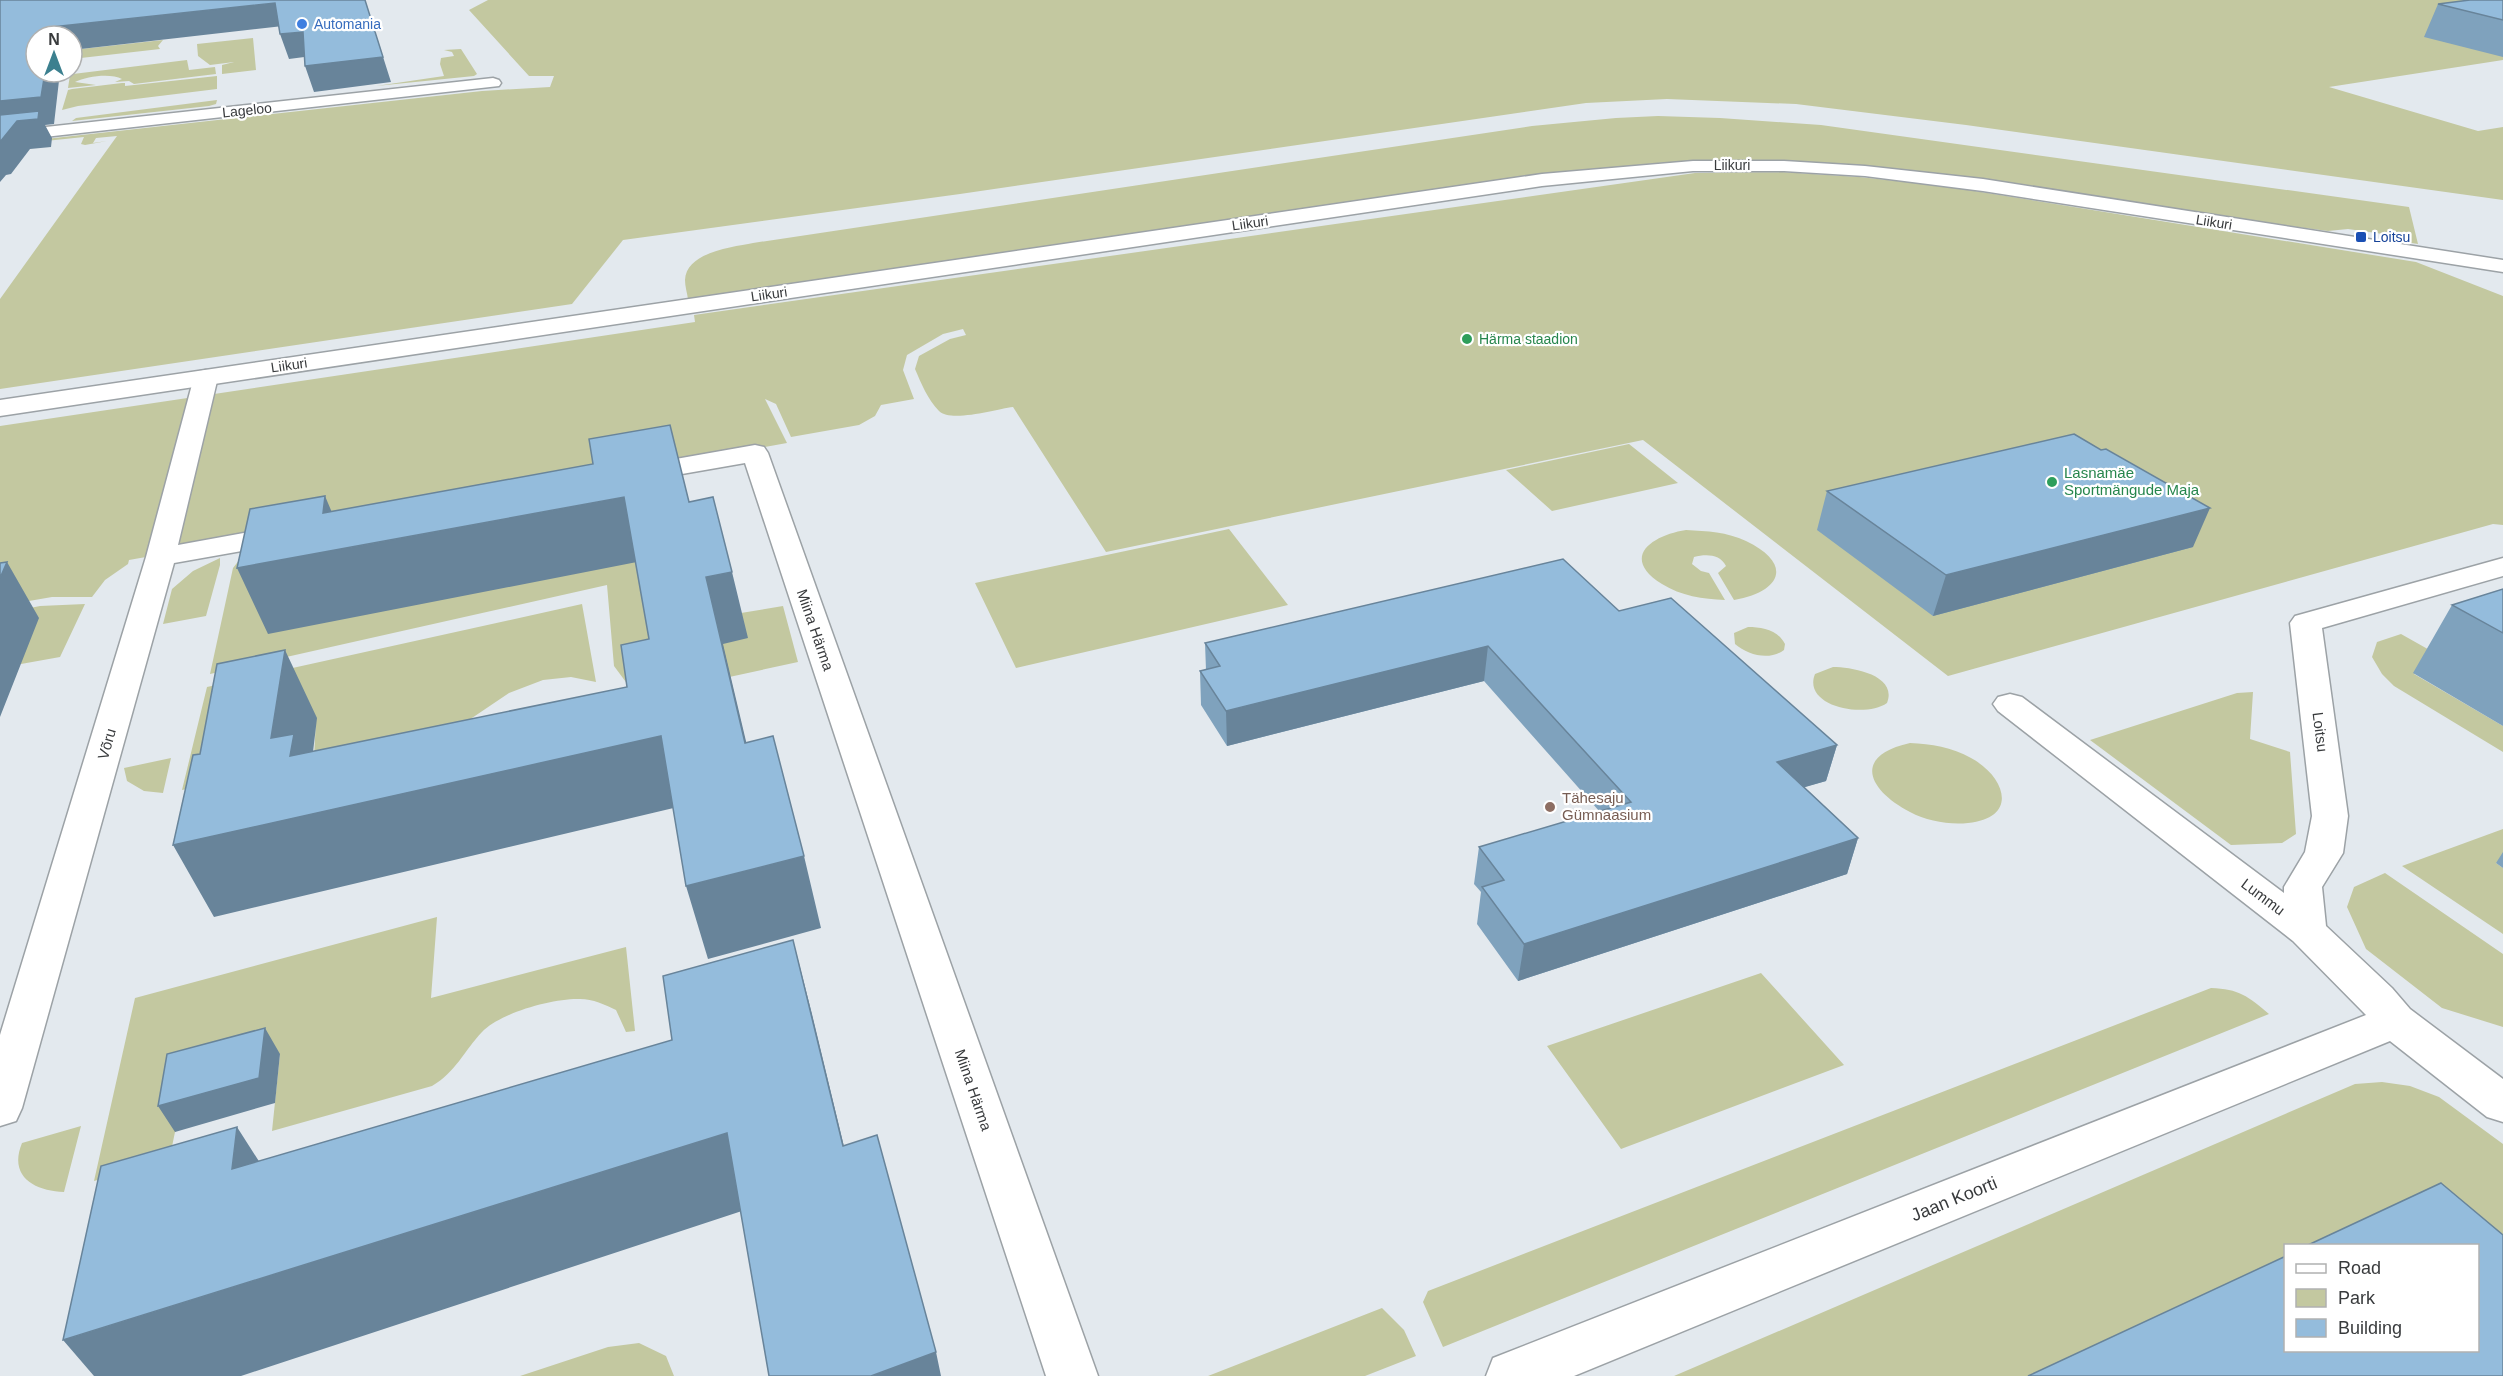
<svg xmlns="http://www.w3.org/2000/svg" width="2503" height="1376" font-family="Arial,sans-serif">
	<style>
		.green { fill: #c3c8a0 }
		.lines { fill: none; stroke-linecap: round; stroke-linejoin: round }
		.street-casing { stroke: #9ca2a6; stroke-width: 3 }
		.secondary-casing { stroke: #9ca2a6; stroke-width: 3 }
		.street { fill: #fff; fill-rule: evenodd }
		.secondary { fill: #fff; fill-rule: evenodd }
		.wall { fill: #7fa2bd }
		.shaded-wall { fill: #68849a }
		.building { fill: #94bcdc; stroke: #68849a; stroke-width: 1.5 }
		.shop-dot { fill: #3f7fe0; stroke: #fff; stroke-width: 2 }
		.transit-dot { fill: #1a4fb4; stroke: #fff; stroke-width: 2 }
		.leisure-dot { fill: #2e9e5b; stroke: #fff; stroke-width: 2 }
		.education-dot { fill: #8d6e63; stroke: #fff; stroke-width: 2 }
		.labels { text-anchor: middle; stroke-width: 4.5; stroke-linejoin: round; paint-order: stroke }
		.far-shop-label { font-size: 14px; fill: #366cbe; stroke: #fff; text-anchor: start }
		.far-street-label { font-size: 14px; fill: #393b3d; stroke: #fff }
		.far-transit-label { font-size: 14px; fill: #164399; stroke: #fff; text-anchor: start }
		.far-leisure-label { font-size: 14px; fill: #27864d; stroke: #fff; text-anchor: start }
		.leisure-label { font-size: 15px; fill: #27864d; stroke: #fff; text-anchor: start }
		.street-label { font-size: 15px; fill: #393b3d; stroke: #fff }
		.education-label { font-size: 15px; fill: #785e54; stroke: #fff; text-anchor: start }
		.near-street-label { font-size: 18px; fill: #393b3d; stroke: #fff }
	</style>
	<rect width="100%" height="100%" fill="#e3e9ee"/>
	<!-- green -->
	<path class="green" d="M488,0H2503V60L2329,87L2478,131L2503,127V200L1966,125L1796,104L1667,99L1586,103L960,194L623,240L572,304L0,389V299L117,136L96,138L93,143L107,141L85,145L81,144L84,137L7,145L0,144L482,91L550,87L554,76H529L469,10Z
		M253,38L256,70L222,74V65L234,62L210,65L198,56L197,44Z
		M163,40L158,46L160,49L72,59V50Z
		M461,49L477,74L474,76L376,86L444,76L440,64L441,58L454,56L452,52L444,50Z
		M187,60L189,70L215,67L216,74L134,84L129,81L115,82L122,79C111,73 87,76 75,82L96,85L68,88L70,75L73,74Z
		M217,76V89L78,106L62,110L68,90L72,89L122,83H125V86Z
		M217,100L216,104L209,106L72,121L76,118Z
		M1658,116L1720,118L1821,125L2409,207L2418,244L2392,240L2383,234L2348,229L2328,231L2282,225V228L1954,177L1718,161L1657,163L1526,178L688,299C687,293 685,286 685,280C686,252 733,247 753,243L1532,126L1616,118Z
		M1782,172L1859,177L1944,186L2416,262L2503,296V525L2493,524L1948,676L1643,440L1106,552L1013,407C996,409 951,423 939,411C928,400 921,383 915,369L919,356L950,339L966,335L963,329L943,334L907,355L903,370L914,399L881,405L875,416L859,425L791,437L776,404L765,399L787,443L129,560L128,564L105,580L92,597H52L0,606V426L695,322L694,315L1695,173Z
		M1629,444L1678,483L1552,511L1506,470Z
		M1229,529L1288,605L1016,668L975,583Z
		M1686,530C1707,531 1727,532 1746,541C1794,564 1781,592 1734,600L1718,573L1726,566C1720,554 1706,554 1694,557L1692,564L1701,571L1709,573L1725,600C1703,599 1681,596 1662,584C1619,557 1653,535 1686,530Z
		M661,557L741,613L783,606L798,662L637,697L614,666L607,585L210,674L233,568L240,559Z
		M220,558V565L206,616L163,624L172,589L193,571Z
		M85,604L60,657L21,664L0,614L40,606Z
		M582,604L596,682L571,677L543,680L509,693L466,722L314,759L316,719L239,777L182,790L207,687Z
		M1748,627C1762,627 1778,630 1785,644L1784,650C1769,661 1748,655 1735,644L1734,633Z
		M2401,634L2449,661L2414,674L2503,726V752L2394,686L2382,674L2372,657L2377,642Z
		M1833,667C1852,667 1898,675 1887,703C1864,719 1802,706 1815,674Z
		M2253,692L2250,739L2290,752L2296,834L2282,843L2231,845L2090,740L2237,693Z
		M1910,743C1931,744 1952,747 1971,758C2006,777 2019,818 1968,823C1949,825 1927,821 1910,812C1869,791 1851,756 1910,743Z
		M171,758L163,793L144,791L127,781L124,768Z
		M2503,829V860L2496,863L2503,868V934L2402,866Z
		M2385,873L2503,954V1027L2442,1008L2366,949L2347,907L2354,887Z
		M437,917L431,998L626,947L635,1031L626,1032L616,1010C604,1004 591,998 577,999C551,999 500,1013 482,1032C464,1051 456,1072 432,1086L272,1131L280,1054L175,1132L169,1161L94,1181L135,998Z
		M1761,973L1844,1065L1621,1149L1547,1046Z
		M2211,988C2239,989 2248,996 2269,1014L1443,1347L1423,1302L1428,1291Z
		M2382,1082L2410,1086L2439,1097L2503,1144V1257L2431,1196L2326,1245L2286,1246L2285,1265L2048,1376H1674L2355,1084Z
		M81,1126L64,1192C35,1191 8,1177 22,1143Z
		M1382,1308L1404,1330L1416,1356L1365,1376H1208Z
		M639,1343L666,1356L674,1376H520L608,1347Z"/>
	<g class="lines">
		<defs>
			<path id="street" d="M493,78L499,80L501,83L499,86L0,142V132Z
				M206,370L215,372L218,377L178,545L287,525L297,528L301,534L297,540L287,543L174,563L22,1108L16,1121L0,1126V1035L146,557L194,377L197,372Z
				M755,445L764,447L768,453L1098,1376H1046L745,463L636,482L626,480L623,474L626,468L636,466Z
				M2503,558V576L2322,628L2348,816L2343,853L2322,887L2326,926L2392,988L2410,1009L2503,1079V1122L2487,1117L2390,1041L1574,1376H1486L1493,1358L2366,1015L2293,941L1998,711L1993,704L1998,697L2010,694L2022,697L2284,893V887L2305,852L2312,816L2290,623L2295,616Z"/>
			<path id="secondary" d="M1693,161H1784L1865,166L1983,179L2503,260V272L1983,191L1865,176L1784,171H1693L1542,186L0,416V400L1542,174Z"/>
		</defs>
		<!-- street casing -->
		<use href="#street" class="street-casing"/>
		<!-- secondary casing -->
		<use href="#secondary" class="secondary-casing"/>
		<!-- street -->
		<use href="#street" class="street"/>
		<!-- secondary -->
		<use href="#secondary" class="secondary"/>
	</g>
	<!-- wall -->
	<path class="wall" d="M2503,0V57L2424,37L2438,4Z
		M2101,450L2193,547L1933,616L1817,530L1827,491Z
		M2503,589V726L2413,673L2452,605Z
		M1619,611L1837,745L1826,781L1804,787L1858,838L1847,874L1518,981L1477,924L1481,892L1474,884L1479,847L1600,812L1484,681L1227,746L1201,705L1200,671L1206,670L1205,643Z
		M2503,852V868L2496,863Z"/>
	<!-- shaded-wall -->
	<path class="shaded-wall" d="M365,0L391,82L314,92L305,66Z
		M275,3L283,26L72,50V36H50L52,27Z
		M303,32L312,56L289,59L280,34Z
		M45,72H60L54,124L45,125L52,138L51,147L30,149L11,174L6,175L0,182V101Z
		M325,496L347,548L624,497L642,561L268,634L237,568L323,513Z
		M2210,508L2193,547L1933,616L1946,575Z
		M7,562L39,618L0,717V578Z
		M732,572L748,638L723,644L763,813L745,743L706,577Z
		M1488,646L1484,681L1227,746L1226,711Z
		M285,650L317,718L311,769L661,736L682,806L214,917L173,845L271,738Z
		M1837,745L1826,781L1768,798L1777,762Z
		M1858,838L1847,874L1518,981L1524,944Z
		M804,856L821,928L708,959L686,886Z
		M793,940L812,1014L862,1221L843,1146Z
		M265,1028L280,1054L275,1103L175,1132L158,1106Z
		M237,1127L285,1202L232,1169Z
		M727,1133L751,1208L241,1376H94L63,1340Z
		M936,1352L941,1376H871Z"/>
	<!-- building -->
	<path class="building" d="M0,0H365L383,57L305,66L303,32L280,34L275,3L52,27L50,36H36V72H45L41,97L0,101Z
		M2470,0H2503V20L2438,4Z
		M39,111L38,119L17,121L0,142V115Z
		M670,425L689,502L713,497L732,572L706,577L745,743L773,736L804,856L686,886L661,736L173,845L193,755L200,754L217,664L285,650L271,738L294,734L290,756L627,687L621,645L649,639L624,497L237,568L250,509L325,496L323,513L593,464L589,439Z
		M2074,434L2101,450L2106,449L2210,508L1946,575L1827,491Z
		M1563,559L1619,611L1671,598L1837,745L1777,762L1858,838L1524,944L1482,887L1504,880L1479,847L1631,802L1488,646L1226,711L1200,671L1220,666L1205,643Z
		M7,562L0,578V563Z
		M2503,589V633L2452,605Z
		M793,940L843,1146L877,1135L936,1352L871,1376H769L727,1133L63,1340L101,1166L237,1127L232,1169L672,1040L663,976Z
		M265,1028L259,1078L158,1106L167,1054Z
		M2441,1183L2503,1235V1376H2028L2286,1256V1350H2478V1245H2308Z"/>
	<!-- markers -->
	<circle class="shop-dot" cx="302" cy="24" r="6"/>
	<rect class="transit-dot" x="2355" y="231" width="12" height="12" rx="3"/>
	<g class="leisure-dot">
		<circle cx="1467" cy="339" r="6"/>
		<circle cx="2052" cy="482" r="6"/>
	</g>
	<circle class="education-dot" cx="1550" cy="807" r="6"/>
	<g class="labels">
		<!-- far-shop labels -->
		<g class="far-shop-label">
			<text x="314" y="29">Automania</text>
		</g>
		<!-- far-street labels -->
		<g class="far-street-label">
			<text transform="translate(247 110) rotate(-6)" y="5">Lageloo</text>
			<text x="1732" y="170">Liikuri</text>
			<text transform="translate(2214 222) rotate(9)" y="5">Liikuri</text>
			<text transform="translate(1250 223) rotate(-8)" y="5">Liikuri</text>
			<text transform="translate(769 294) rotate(-8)" y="5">Liikuri</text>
			<text transform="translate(289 365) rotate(-8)" y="5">Liikuri</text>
		</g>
		<!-- far-transit labels -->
		<g class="far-transit-label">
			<text x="2373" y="242">Loitsu</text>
		</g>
		<!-- far-leisure labels -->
		<g class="far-leisure-label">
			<text x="1479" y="344">Härma staadion</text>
		</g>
		<!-- leisure labels -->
		<g class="leisure-label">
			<text x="2064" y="478">Lasnamäe<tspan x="2064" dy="17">Sportmängude Maja</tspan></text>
		</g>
		<!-- street labels -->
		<g class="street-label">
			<text transform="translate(815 630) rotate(71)" y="5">Miina Härma</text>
			<text transform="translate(2320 732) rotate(83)" y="5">Loitsu</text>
			<text transform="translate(107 744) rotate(-74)" y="5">Võru</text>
			<text transform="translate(2263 897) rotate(37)" y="5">Lummu</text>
			<text transform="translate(973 1090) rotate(71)" y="5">Miina Härma</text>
		</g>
		<!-- education labels -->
		<g class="education-label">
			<text x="1562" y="803">Tähesaju<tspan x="1562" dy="17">Gümnaasium</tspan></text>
		</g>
		<!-- near-street labels -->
		<g class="near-street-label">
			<text transform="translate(1954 1199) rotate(-22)" y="6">Jaan Koorti</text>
		</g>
	</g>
	<!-- legend -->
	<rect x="2284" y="1244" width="195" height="108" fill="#ffffff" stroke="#b0b1b1" stroke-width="1.5"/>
	<rect x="2296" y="1264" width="30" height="9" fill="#ffffff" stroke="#b0b1b1" stroke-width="1.5"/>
	<text x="2338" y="1274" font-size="18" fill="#393b3d">Road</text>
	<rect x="2296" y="1289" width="30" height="18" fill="#c3c8a0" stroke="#b0b1b1" stroke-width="1.5"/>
	<text x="2338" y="1304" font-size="18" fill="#393b3d">Park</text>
	<rect x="2296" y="1319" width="30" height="18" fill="#94bcdc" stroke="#b0b1b1" stroke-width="1.5"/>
	<text x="2338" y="1334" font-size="18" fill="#393b3d">Building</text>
	<!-- north arrow -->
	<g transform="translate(54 54)"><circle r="28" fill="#ffffff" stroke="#b0b1b1" stroke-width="1.5"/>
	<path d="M0-4.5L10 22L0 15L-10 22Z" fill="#3c808f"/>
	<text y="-9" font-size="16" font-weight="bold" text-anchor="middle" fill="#393b3d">N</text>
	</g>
</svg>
